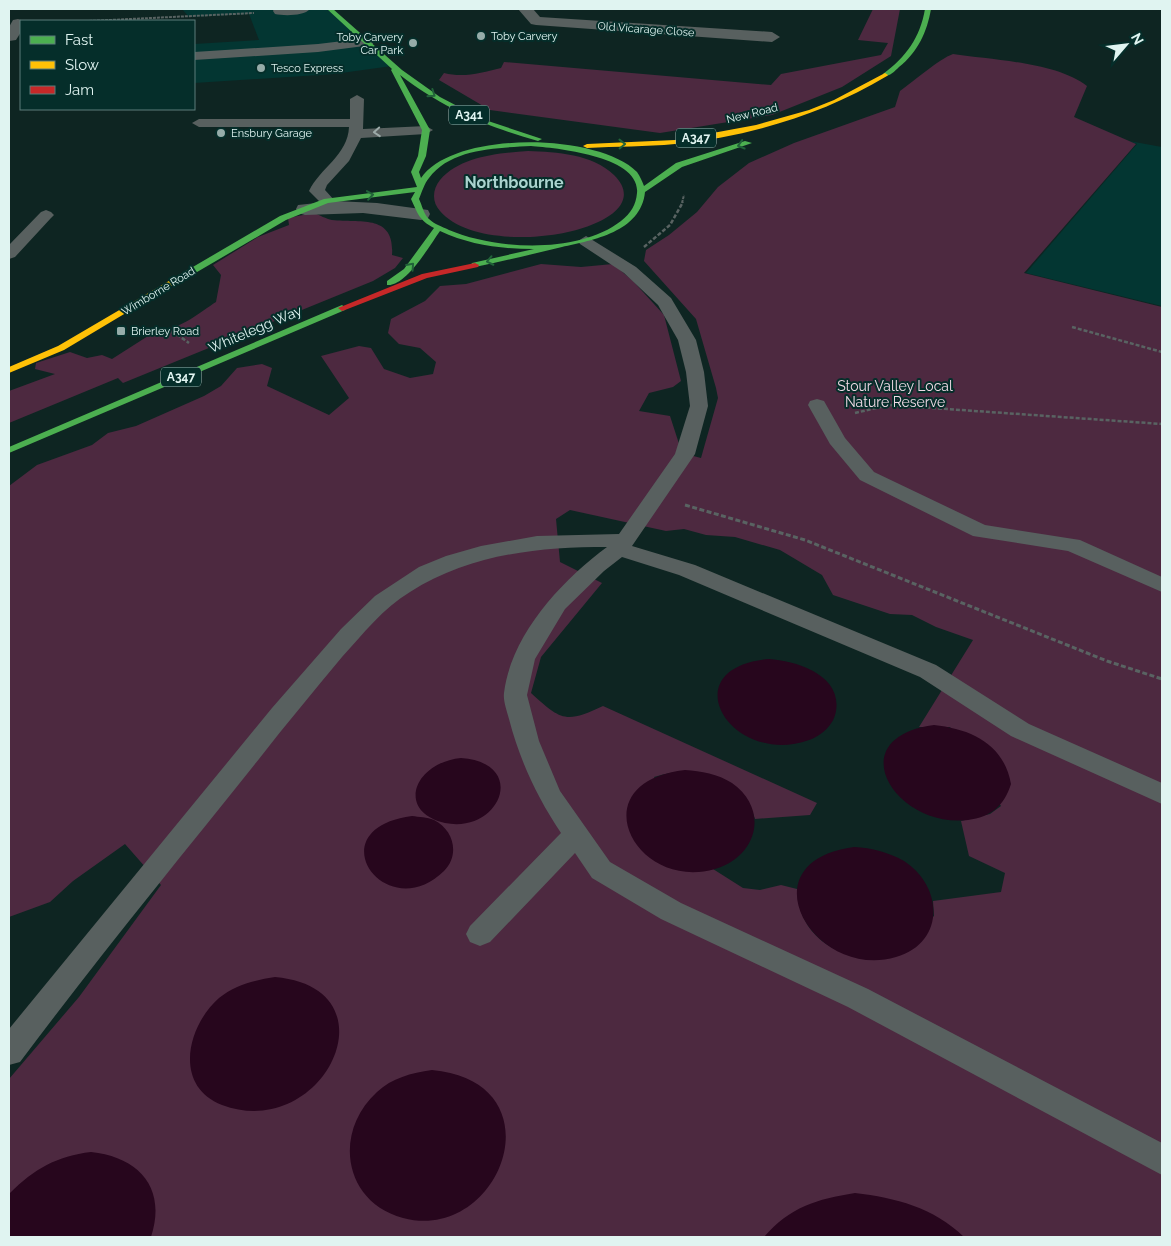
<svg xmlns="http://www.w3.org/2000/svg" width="1171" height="1246" font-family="Raleway,sans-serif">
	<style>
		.built { fill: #033632 }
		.green { fill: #4d2940; fill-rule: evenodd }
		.water { fill: #27061d }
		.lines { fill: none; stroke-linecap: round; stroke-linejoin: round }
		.path-far2 { stroke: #596362; stroke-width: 2; stroke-dasharray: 3 1; stroke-linecap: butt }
		.path-far1 { stroke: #596362; stroke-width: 2.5; stroke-dasharray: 4 2; stroke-linecap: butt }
		.path { stroke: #596362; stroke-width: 3; stroke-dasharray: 5 2.5; stroke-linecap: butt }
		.lane { fill: #58605f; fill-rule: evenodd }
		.street { fill: #58605f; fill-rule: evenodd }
		.fast { fill: #4caf50; fill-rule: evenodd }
		.slow { fill: #ffc107; fill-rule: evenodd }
		.jam { fill: #c62828; fill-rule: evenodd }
		.oneway { stroke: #216239 }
		.oneway2 { stroke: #9caaa8 }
		.poi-dot { fill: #96aca9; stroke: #052e2a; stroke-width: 2 }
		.labels { text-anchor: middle; stroke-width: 4; stroke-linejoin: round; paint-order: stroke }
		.far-street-label { font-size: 11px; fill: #e0f4f1; stroke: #052e2a }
		.far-poi-label { font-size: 11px; fill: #e0f4f1; stroke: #052e2a; text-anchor: start }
		.shield { fill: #052e2a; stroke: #9eb9b5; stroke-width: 1 }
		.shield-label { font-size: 12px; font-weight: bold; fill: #e0f4f1 }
		.street-label { font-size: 14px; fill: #e0f4f1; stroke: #052e2a }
		.park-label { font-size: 14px; fill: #f1dae6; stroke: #052e2a }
		.far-district-label { font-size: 16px; font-weight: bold; fill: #aad3ce; stroke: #052e2a }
	</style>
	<rect width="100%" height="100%" fill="#0e2522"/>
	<!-- built -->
	<path class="built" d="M182,9H330L392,66L334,74L194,83V44L259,40L249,14L189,17Z
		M1129,141L1162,147V306L1026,273L1137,144Z"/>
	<!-- green -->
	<path class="green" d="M873,9H900L891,56L842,87L772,115L660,133L490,110L439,80L444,73C463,78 482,73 501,68L504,62L771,85L781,74L881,55L888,43L858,40Z
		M953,54C992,60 1056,62 1087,86L1074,117L1136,144L1024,273L1162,307V1237H9V1079L79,997L161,885L125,844L73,881L50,902L9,917V486L37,465L92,445L108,433L136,426L204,396L221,386L237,368L262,364L272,368L267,386L329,415L349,398L321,356L359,346L371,348L384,369L410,378L433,374L436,362L420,348L399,344L388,333L391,319L425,301L440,286L466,284L541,264L581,267L613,264L633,281L664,315L681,381L673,387L649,393L639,411L670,416L682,453L701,458L718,398L716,388L696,319L644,261L646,250L669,235L697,212L718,187L749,163L794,143L895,107L900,91C914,81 939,59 953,54ZM570,510L666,531L684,529L706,535L735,537L780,550L822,575L833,595L890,614L912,615L936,627L973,640L919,727H950L1001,806L990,814L961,821L969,856L1005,873L1001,892L933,901L934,916L877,960C834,956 799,936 797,889L781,885L760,890L743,888L713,869L696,872L654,777C694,764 743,774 755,819L810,815L817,803L603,706C565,724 561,720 531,693L541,657L602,583L560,562L556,519Z
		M528,151C557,152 592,154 614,175C668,228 485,264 440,211C432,202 432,190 440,180C460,156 499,153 528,151Z
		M313,213C320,215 326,219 332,220C361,223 395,214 392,255L403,258L395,268L373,281L123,383L118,378L9,423V391L55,374L35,369L36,363L70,352L87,358L102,355L112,359L159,329C179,331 200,312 216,302L221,275L213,265L258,237L289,225L288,218Z"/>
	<!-- water -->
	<path class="water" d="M769,659C797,661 842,675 836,711C834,725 821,736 809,740C731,768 670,668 769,659Z
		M934,725C971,729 1004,744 1011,784C1004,806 991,817 968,820C896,829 838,738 934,725Z
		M461,758C529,763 500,834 445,823C396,812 413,763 461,758Z
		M685,770C701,771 718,774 732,783C770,810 757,857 715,869C634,892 579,782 685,770Z
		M412,816C419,817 427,817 434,820C454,830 460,855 444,871C386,928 315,829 412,816Z
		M854,847C872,848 888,852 904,861C944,887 945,943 896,957C814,981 743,862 854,847Z
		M275,977C398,988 324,1143 222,1105C173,1086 187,1026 219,998C235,985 255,980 275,977Z
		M432,1070C561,1082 501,1244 403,1218C343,1202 333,1132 377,1092C392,1078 411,1073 432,1070Z
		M91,1152C139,1157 167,1188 151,1237H9L10,1193C34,1169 57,1156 91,1152Z
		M855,1193C896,1198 933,1207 964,1237H764C790,1207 817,1199 855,1193Z"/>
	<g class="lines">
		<!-- path-far2 -->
		<path class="path-far2" d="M89,21L254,13
			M682,203L684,195"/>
		<!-- path-far1 -->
		<path class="path-far1" d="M644,247L670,225L683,202
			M1072,327L1162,352
			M154,328L175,333L189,343
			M855,413L889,405L1162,424"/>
		<!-- path -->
		<path class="path" d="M685,505L805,540L1107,661L1162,679"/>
		<!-- lane -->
		<path class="lane" d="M368,38L372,39L374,42L372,45L318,52L194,60V52L318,44Z
			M357,95L364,99L363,129L426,126L433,130L426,134L361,138L349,161L327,185L325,190L335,201L327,206L322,204L309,191C320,168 348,155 349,127H199L192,123L199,119H350V99Z
			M46,210L51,212L54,215L51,218L15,257L9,259V245L41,212Z
			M586,236L636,267L671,298L696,340L704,372L708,406L695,454L632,546L695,565L936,665L1029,724L1162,783V804L1011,736L920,677L679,575L622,557L604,571L565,609L535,659L527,695L539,741L560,791L610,862L681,903L868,989L1162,1143V1175L848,1007L661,919L592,878L575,853L490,942L480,946L470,942L466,934L470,926L561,833C537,797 520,761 509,719C507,711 503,701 504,693C511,635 561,581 607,547C538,547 470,554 410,592C383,608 363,634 342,657C314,691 286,724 259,759C179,859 97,959 20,1062L9,1065V1029L272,708L341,629L375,596L419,567L446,556L481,546L537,536L619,534L675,454L690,406L686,372L678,340L658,305L624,273L580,244L578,241Z
			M817,399L824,401L845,438L874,472L985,525L1080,540L1162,577V592L1068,551L973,536L860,480L830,444L808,405L810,401Z"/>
		<!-- street -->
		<path class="street" d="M274,9H310C304,16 284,16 275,14L273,11Z
			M518,9H533L540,17L772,32L780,37L772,42L536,25L531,24Z
			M18,19L24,21H21V32L16,40L9,41V27L13,20Z
			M335,201L377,203L428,210L430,214L428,218L421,220L363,213L305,215L298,213L296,209L298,205Z"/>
		<!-- fast -->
		<path class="fast" d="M327,9H333L402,70L440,97L482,119L542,139L538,141C485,126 443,108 400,75L430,130L426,156L419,172L421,178C454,130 598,133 637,172C640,176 642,181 644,186L676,163L745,141L752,143L682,167L645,192C641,232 593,240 562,247C533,254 504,261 475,267L471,265L472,263L534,249C501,249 470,245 440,231C430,245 406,287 387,285V281L404,269L434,228C419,220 418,214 411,199L415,192L328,203L286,220L180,282H174V278L280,216L324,199L417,187L411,172L418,156L422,130L391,70L392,69ZM531,146C556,148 641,156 637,193C636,205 631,213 621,221C579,254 496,250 449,230C443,227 434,224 429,219C424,215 422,205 419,199C422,192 424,184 429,178C451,148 498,148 531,146Z
			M925,9H931C927,32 918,52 899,67C894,72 889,77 883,76V74C906,57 920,38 925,9Z
			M342,305L346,308L345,310L9,453V447Z"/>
		<!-- slow -->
		<path class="slow" d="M885,73L888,75L887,76C822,115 750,136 675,144C646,147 616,146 587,148L583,146L587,144L675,140L756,125L809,110L834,100Z
			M174,278H180L181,280L64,350L9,373V367L58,346Z"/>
		<!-- jam -->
		<path class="jam" d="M475,263L479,265L478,267L427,278L345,310L342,311L338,308L422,274Z"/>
	</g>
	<!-- one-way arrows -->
	<defs><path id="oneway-chevron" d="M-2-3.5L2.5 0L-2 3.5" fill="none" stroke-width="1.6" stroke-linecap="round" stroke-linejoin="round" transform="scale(1.25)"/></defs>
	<g class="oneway">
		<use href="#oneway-chevron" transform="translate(432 94) rotate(34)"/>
		<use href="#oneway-chevron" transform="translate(622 144) rotate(-1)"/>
		<use href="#oneway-chevron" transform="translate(741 145) rotate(164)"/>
		<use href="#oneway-chevron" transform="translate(370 195) rotate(-8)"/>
		<use href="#oneway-chevron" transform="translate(490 261) rotate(168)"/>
		<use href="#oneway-chevron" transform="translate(411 266) rotate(-48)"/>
	</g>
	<use class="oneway2" href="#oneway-chevron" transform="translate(377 132) rotate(176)"/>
	<!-- markers -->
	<g class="poi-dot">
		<circle cx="481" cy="36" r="5"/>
		<circle cx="413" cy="43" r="5"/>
		<circle cx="261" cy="68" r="5"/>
		<circle cx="221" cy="133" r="5"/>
		<rect x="116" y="326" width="10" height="10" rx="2.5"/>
	</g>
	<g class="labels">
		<!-- far-street labels -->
		<g class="far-street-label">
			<text transform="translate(646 29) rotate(4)" y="4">Old Vicarage Close</text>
			<text transform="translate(752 113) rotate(-14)" y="4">New Road</text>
			<text transform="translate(158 291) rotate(-31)" y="4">Wimborne Road</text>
		</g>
		<!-- far-poi labels -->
		<g class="far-poi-label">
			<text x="491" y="40">Toby Carvery</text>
			<text x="403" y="41" text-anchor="end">Toby Carvery<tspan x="403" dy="13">Car Park</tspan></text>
			<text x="271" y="72">Tesco Express</text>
			<text x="231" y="137">Ensbury Garage</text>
			<text x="131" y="335">Brierley Road</text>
		</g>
		<!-- shield labels -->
		<g class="shield">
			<rect x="449" y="105.5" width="40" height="19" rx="4"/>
			<rect x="676" y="128.5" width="40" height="19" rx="4"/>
			<rect x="161" y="367.5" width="40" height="19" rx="4"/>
		</g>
		<g class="shield-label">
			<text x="469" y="119">A341</text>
			<text x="696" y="142">A347</text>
			<text x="181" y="381">A347</text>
		</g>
		<!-- street labels -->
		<g class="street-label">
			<text transform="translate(255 329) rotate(-23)" y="5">Whitelegg Way</text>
		</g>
		<!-- park labels -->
		<g class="park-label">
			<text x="895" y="391">Stour Valley Local<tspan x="895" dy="16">Nature Reserve</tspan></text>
		</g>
		<!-- far-district labels -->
		<g class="far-district-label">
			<text x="514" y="188">Northbourne</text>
		</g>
	</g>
	<!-- border -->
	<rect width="1171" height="1246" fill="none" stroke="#e0f4f1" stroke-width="20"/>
	<!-- legend -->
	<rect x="20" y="20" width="175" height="90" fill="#052e2a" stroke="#5d7d7a"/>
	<rect x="30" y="36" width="25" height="8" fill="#4caf50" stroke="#5d7d7a"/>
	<text x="65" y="45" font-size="15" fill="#e0f4f1">Fast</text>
	<rect x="30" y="61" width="25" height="8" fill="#ffc107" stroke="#5d7d7a"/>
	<text x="65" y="70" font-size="15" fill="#e0f4f1">Slow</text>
	<rect x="30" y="86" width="25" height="8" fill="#c62828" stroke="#5d7d7a"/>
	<text x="65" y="95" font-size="15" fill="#e0f4f1">Jam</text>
	<!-- north arrow -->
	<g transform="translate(1126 45) rotate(62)" stroke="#052e2a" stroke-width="4" paint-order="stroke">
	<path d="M0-4L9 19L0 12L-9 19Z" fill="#e0f4f1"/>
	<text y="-8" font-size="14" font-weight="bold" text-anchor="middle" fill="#e0f4f1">N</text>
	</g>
</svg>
